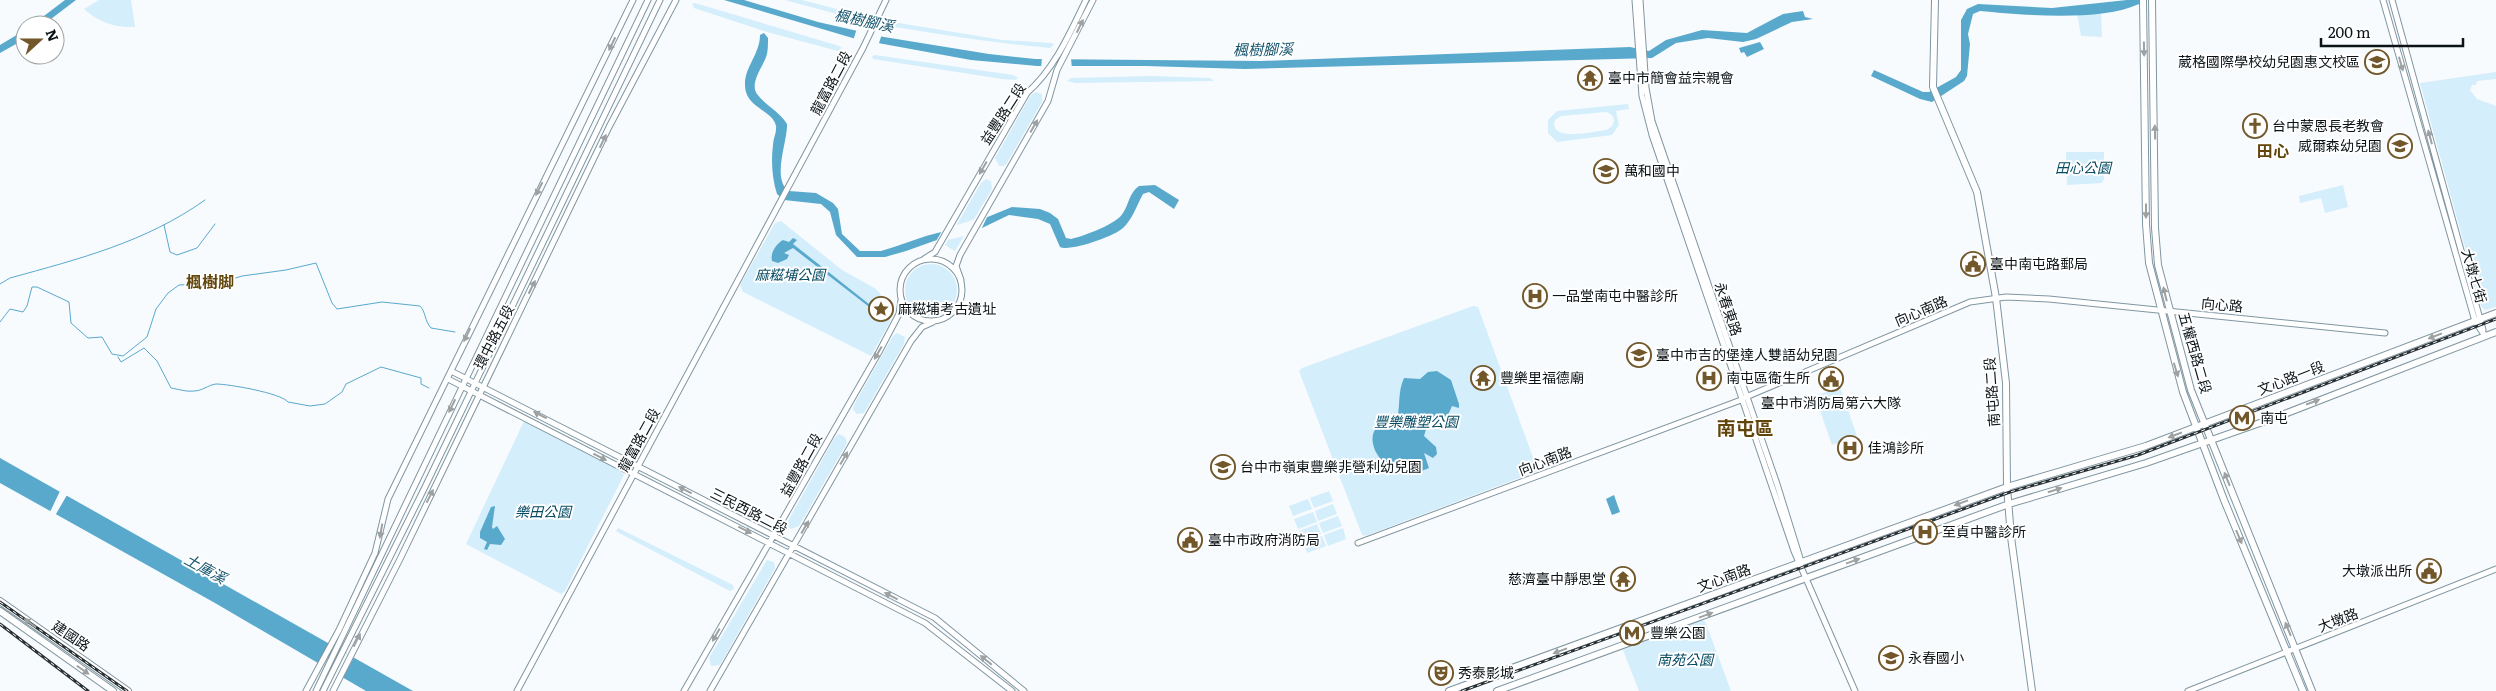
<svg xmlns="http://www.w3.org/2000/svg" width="2496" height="691" font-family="Literata,'Noto Sans TC',serif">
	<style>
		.green { fill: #d4eefb; fill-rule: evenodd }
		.water { fill: #59a9cd }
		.pier { fill: #f7fbfe }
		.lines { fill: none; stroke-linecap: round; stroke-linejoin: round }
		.stream { stroke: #59a9cd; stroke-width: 1 }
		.tertiary-casing { stroke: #8096a1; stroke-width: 7 }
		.secondary-casing { stroke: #8096a1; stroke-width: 8 }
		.tertiary { stroke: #fff; stroke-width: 5 }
		.secondary { stroke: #fff; stroke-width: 6 }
		.rail-casing { stroke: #283034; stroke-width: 3 }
		.rail { stroke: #fff; stroke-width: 1; stroke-dasharray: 4; stroke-linecap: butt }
		.oneway { fill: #9da1a2 }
		.labels { text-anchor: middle; stroke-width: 4; stroke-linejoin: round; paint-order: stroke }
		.poi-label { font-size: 14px; fill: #0b1317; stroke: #fff; text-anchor: start }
		.street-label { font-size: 14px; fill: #0b1317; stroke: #fff }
		.park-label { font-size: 14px; font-style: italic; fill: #044a63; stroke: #fff }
		.water-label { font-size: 15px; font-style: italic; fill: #14546d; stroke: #fff }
		.quarter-label { font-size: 16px; font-weight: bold; fill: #61450a; stroke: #fff }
		.district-label { font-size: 19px; font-weight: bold; fill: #61450a; stroke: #fff }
	</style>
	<rect width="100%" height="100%" fill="#f7fbfe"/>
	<!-- green -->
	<path class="green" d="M99,0H131L135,27C114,28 99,22 84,9Z
		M785,0H802L860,15L861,18L859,20Z
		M695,3L839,46L842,48L838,51L767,32L694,8L692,4Z
		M2077,13H2101L2102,37L2081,36Z
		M893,22L1002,40L1052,43L1054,45L1050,48C998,43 947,36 895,27L891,25Z
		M875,55L1013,75L1018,78L1015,80L1002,79L873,59L872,56Z
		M2496,72V79L2477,81L2476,85H2472L2470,90L2477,99L2496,106V307L2485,310L2481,306L2420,83Z
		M1151,76L1210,78L1214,81L1075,83L1067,81L1071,78Z
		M1036,92L1042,94V102L1007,163L1004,166H999L995,158L1031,95Z
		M1628,104L1629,109L1616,111L1619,125L1612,135L1557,142L1548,133V120L1557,111ZM1606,112C1613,114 1616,120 1612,126L1607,130C1595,131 1548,143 1555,120L1561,116Z
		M2066,152H2104V179L2102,183L2067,185Z
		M986,179L991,181L992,189L955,251L945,245L981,183Z
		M2343,185L2348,207L2325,213L2321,198L2300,203L2299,196Z
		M781,221L842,270L876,289L886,301L891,311L890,322L871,356L743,292L740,285L775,223Z
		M905 290a26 26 0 1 1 52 0a26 26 0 1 1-52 0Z
		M1473,306L1478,307L1538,471L1365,536L1362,535L1299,371L1302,368Z
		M897,333L905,337L904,344L864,413L857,414L853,410L854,405L893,336Z
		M1840,387L1857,436L1832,445L1815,396Z
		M524,421L620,470L624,475L565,591L561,594L466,544Z
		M839,434L845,437L847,443L799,526L791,529L788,527V521L835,437Z
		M1329,491L1333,501L1314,508L1310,498Z
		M1308,499L1312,509L1293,516L1289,506Z
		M1333,504L1337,514L1318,521L1315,511Z
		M1313,512L1317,522L1298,529L1294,519Z
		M1338,516L1342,526L1323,533L1319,523Z
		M1317,524L1321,534L1303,541L1299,531Z
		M618,528L733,585L734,589L730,591L619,533L616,531Z
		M1343,528L1346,539L1328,546L1324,535Z
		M1322,536L1326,546L1307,553L1303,543Z
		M767,560L774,562L775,568L720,665L711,666L709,658Z
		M1698,620L1705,621L1731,691H1639L1623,650Z"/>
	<!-- water -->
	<path class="water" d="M65,0H76L43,25H32Z
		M724,0H744L818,22L884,37L989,54L1035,59L1261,61L1630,47L1649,51L1666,40L1702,30L1747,33L1783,14L1803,11L1805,17L1813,19L1792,22L1756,39L1743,42L1708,38L1676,43L1652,58L1245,69L1146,66H1037L971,60L856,39Z
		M2127,0H2139V4C2100,22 2023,15 1980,11L1973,14L1968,34L1970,44L1967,76L1964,81L1932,102L1920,99L1871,76L1874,70L1923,92H1929L1956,77L1961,70V20L1967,9L1978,4L2052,8Z
		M25,30V39L0,53V45Z
		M764,33L768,38C768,43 768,49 767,54C764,66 749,82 757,94C766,106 780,112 787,124C788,141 771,179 789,191L816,193L833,203L838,209L842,234L860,251H881L894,247L926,236L968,225L1012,207L1040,209L1050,213L1058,219L1066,238L1071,239C1084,236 1117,224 1123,213C1129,204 1129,193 1139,186L1155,185L1179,200L1174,209L1149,192L1143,194C1137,205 1132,220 1123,228C1115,236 1070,252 1060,247L1050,224L1038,219L1009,215L982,228L934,241L906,251L885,257H857L836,235L830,212L821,204L784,200L777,194C772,179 771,160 773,145C773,139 777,132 776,126C773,110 745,108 745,85C744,68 760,54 760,35Z
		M1760,42L1764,49L1747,57L1744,52L1741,53L1739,48Z
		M793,238L797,240L793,244L874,308L877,313L793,248L784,253L789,255L787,259L778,263L772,261C770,253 776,244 783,240L789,242Z
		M1437,371L1451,380L1459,404V408L1452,406L1448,415L1442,418L1436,414L1427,426L1424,436L1436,447L1437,454L1433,458L1424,453L1429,468L1419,472L1420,464L1418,463C1382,486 1356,430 1385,423C1389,422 1393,423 1396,423C1401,408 1397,393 1404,378L1420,379L1428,372Z
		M0,458L413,691H366L215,603L0,483Z
		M1614,495L1620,512L1612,515L1606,499Z
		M495,506L492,527L493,529L497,526L505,539L501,545L490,544L487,550L484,549L487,542L480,538V532L491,507Z"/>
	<!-- pier -->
	<path class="pier" d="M857,28L882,34L878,46L853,41Z
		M1042,57L1071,58L1072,69H1041Z
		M989,213L980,232L935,243L943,229L967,222Z
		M61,489L70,494L67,495L56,514L57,518L48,513L50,512Z
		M328,645L354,657L343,678L318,666Z"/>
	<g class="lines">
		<!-- stream -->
		<path class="stream" d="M164,225L170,252L177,255L197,248L215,224
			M0,284L10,278C79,259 146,242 205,200
			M0,322L10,309L23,312L27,306L32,287H37L69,302L71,323L88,338L102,337L112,354L123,356L147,337L156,309L168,293L179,285L202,284L210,286L242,276L286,270L316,263L332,303L337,309L382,302L420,306C426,312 424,320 431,328L455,332
			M118,357L121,362L144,348L157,361L171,388C178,389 186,392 194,391C202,391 208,385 216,384C228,384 281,393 288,402L310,406L325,404L342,392L346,384L381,367L421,378V384L429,388"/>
		<defs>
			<path id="tertiary" d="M1635,0L1642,96L1652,135L1794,551L1855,691
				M1640,0L1646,88L1652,121L1777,484L1800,558
				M2383,0L2475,321L2485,336
				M2392,0L2483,330
				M900 290a31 31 0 1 1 62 0a31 31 0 1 1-62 0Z
				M924,259L935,252L1027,93C1055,68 1070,33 1086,0
				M961,280L956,266L960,255L1048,101L1057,70L1093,0
				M451,371L935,618L1024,691
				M448,379L925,623L1012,691
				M1746,397L1970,302L2006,297L2049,299L2385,333
				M1358,543L1741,400
				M306,691L339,630L375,553L388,499L633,0
				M316,691L648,0
				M323,691L424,489L660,0
				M333,691L400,559L609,127L676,0
				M517,691L863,48L886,0
				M684,691L879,352L899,314L901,300
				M710,691L911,341L922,327L933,322
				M2188,691L2496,569"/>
			<path id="secondary" d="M1935,0L1933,87L1977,192L1996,298L2006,383L2007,487L2011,537L2032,691
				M2143,0L2146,224L2149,263L2183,392L2224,500L2303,691
				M2152,0L2155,228L2158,265L2191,390L2312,691
				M0,601L128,691
				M0,611L113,691
				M1449,691L2007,487L2146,446L2496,313
				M1497,691L2009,504L2146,463L2274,418L2496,332"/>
		</defs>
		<!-- tertiary casing -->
		<use href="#tertiary" class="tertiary-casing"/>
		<!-- secondary casing -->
		<use href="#secondary" class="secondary-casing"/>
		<!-- tertiary -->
		<use href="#tertiary" class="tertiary"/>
		<!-- secondary -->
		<use href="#secondary" class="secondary"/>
		<defs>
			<path id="rail" d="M0,602L127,691
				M0,624L88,691
				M1462,691L2010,492L2138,455L2496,319"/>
		</defs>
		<!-- rail casing -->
		<use href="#rail" class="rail-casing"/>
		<!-- rail -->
		<use href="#rail" class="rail"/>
	</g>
	<!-- one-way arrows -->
	<defs><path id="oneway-solid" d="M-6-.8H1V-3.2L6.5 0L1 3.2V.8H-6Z" transform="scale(1.25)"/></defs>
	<g class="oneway">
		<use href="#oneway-solid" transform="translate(1080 26) rotate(-64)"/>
		<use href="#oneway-solid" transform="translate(612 44) rotate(116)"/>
		<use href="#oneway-solid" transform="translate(2144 49) rotate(89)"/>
		<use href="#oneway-solid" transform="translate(2401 64) rotate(74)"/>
		<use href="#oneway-solid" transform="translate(1034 126) rotate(-60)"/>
		<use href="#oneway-solid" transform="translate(2155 132) rotate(-91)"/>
		<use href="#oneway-solid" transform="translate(2430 137) rotate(-105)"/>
		<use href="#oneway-solid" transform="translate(603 141) rotate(-64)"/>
		<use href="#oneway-solid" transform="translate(983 168) rotate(120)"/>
		<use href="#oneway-solid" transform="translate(539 189) rotate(117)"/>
		<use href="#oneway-solid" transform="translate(2146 211) rotate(90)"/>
		<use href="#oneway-solid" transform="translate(532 287) rotate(-63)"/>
		<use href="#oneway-solid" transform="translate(2165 294) rotate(-104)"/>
		<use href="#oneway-solid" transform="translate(467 335) rotate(116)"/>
		<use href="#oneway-solid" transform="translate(2435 336) rotate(159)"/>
		<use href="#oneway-solid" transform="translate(878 353) rotate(120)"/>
		<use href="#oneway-solid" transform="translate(2176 370) rotate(73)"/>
		<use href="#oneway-solid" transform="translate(2313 402) rotate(-21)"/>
		<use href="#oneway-solid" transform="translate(452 406) rotate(116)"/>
		<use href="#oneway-solid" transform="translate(540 415) rotate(-153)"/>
		<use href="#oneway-solid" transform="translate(2175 435) rotate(159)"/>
		<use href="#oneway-solid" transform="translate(600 457) rotate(27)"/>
		<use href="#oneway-solid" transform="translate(844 458) rotate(-60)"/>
		<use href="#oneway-solid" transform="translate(2227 479) rotate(-112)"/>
		<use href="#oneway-solid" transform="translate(685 490) rotate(-153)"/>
		<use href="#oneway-solid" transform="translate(2055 490) rotate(-17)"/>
		<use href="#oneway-solid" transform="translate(430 496) rotate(-63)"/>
		<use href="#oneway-solid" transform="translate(1961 503) rotate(160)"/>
		<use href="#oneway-solid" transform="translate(805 527) rotate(-60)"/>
		<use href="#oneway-solid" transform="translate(745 530) rotate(27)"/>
		<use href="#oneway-solid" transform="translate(381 531) rotate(100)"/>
		<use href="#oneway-solid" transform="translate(2239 537) rotate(67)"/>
		<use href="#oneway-solid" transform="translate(1853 561) rotate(-20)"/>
		<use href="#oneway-solid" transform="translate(891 596) rotate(-153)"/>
		<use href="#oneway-solid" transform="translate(1706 615) rotate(-20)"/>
		<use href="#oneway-solid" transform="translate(30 623) rotate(-144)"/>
		<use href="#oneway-solid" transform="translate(2288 629) rotate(-112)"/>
		<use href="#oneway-solid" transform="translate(716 635) rotate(120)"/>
		<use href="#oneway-solid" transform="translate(357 640) rotate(-63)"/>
		<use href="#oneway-solid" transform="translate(1560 651) rotate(160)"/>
		<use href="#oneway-solid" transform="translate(986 660) rotate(-141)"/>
		<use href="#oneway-solid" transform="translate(83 670) rotate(35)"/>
	</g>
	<!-- icons -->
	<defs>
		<symbol id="school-ring" viewBox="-11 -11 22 22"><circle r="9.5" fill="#fff" stroke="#715729" stroke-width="1.5"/><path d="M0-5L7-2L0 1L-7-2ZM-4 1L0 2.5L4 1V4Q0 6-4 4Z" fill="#715729"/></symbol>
		<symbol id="temple-ring" viewBox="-11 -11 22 22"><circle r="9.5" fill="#fff" stroke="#715729" stroke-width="1.5"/><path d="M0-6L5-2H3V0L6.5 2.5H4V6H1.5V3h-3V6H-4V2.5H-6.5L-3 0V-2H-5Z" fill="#715729"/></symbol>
		<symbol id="church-ring" viewBox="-11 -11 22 22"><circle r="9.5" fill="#fff" stroke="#715729" stroke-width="1.5"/><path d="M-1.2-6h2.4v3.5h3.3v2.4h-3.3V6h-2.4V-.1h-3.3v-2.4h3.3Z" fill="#715729"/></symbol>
		<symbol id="civic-ring" viewBox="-11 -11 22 22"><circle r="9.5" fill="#fff" stroke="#715729" stroke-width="1.5"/><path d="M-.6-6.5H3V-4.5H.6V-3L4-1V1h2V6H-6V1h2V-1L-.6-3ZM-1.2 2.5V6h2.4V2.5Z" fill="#715729"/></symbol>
		<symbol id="hospital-ring" viewBox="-11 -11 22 22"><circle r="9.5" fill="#fff" stroke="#715729" stroke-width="1.5"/><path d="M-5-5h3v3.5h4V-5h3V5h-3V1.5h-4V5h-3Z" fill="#715729"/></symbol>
		<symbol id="sight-ring" viewBox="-11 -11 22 22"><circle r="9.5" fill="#fff" stroke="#715729" stroke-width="1.5"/><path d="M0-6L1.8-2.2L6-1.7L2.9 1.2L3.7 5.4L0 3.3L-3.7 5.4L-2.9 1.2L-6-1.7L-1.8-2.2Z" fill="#715729"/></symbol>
		<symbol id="metro-ring" viewBox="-11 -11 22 22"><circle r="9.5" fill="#fff" stroke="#715729" stroke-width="1.5"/><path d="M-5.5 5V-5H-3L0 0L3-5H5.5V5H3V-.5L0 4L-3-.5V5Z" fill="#715729"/></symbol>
		<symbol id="theatre-ring" viewBox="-11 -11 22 22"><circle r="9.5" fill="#fff" stroke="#715729" stroke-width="1.5"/><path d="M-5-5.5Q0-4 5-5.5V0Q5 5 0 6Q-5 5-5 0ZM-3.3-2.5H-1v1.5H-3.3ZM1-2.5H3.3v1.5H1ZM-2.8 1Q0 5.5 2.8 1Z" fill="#715729"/></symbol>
	</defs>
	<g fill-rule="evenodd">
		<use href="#school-ring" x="2363" y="48" width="28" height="28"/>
		<use href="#temple-ring" x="1576" y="64" width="28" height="28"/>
		<use href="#church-ring" x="2241" y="112" width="28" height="28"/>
		<use href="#school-ring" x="2386" y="132" width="28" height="28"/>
		<use href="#school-ring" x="1592" y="157" width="28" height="28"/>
		<use href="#civic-ring" x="1959" y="250" width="28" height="28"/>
		<use href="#hospital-ring" x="1521" y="282" width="28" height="28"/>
		<use href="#sight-ring" x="867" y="295" width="28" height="28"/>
		<use href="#school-ring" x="1625" y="341" width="28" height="28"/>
		<use href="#temple-ring" x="1469" y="364" width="28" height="28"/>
		<use href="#hospital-ring" x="1695" y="364" width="28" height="28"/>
		<use href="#civic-ring" x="1817" y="365" width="28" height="28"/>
		<use href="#metro-ring" x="2228" y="404" width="28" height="28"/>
		<use href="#hospital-ring" x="1836" y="434" width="28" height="28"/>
		<use href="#school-ring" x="1209" y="453" width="28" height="28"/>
		<use href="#hospital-ring" x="1911" y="518" width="28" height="28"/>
		<use href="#civic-ring" x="1176" y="526" width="28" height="28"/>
		<use href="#civic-ring" x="2415" y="557" width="28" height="28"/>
		<use href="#temple-ring" x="1609" y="565" width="28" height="28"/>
		<use href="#metro-ring" x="1618" y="619" width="28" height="28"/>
		<use href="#school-ring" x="1877" y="644" width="28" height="28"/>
		<use href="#theatre-ring" x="1427" y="659" width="28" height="28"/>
	</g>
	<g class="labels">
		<!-- poi labels -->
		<g class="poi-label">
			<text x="2360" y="67" text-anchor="end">葳格國際學校幼兒園惠文校區</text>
			<text x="1608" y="83">臺中市簡會益宗親會</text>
			<text x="2272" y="131">台中蒙恩長老教會</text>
			<text x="2382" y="151" text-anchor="end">威爾森幼兒園</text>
			<text x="1624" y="176">萬和國中</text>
			<text x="1990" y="269">臺中南屯路郵局</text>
			<text x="1552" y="301">一品堂南屯中醫診所</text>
			<text x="898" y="314">麻糍埔考古遺址</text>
			<text x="1656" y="360">臺中市吉的堡達人雙語幼兒園</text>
			<text x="1500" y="383">豐樂里福德廟</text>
			<text x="1726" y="383">南屯區衛生所</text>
			<text x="1831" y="408" text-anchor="middle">臺中市消防局第六大隊</text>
			<text x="2260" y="423">南屯</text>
			<text x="1868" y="453">佳鴻診所</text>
			<text x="1240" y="472">台中市嶺東豐樂非營利幼兒園</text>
			<text x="1942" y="537">至貞中醫診所</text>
			<text x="1208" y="545">臺中市政府消防局</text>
			<text x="2412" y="576" text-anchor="end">大墩派出所</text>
			<text x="1606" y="584" text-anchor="end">慈濟臺中靜思堂</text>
			<text x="1650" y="638">豐樂公園</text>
			<text x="1908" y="663">永春國小</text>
			<text x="1458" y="678">秀泰影城</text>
		</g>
		<!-- street labels -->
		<g class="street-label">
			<text transform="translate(831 83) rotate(-62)" y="5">龍富路二段</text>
			<text transform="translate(1003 114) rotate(-57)" y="5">益豐路二段</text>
			<text transform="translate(2474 276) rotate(74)" y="5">大墩七街</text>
			<text transform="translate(2222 305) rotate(5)" y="5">向心路</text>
			<text transform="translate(1728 309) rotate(71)" y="5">永春東路</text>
			<text transform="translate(1921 311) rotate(-23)" y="5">向心南路</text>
			<text transform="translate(494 337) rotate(-63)" y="5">環中路五段</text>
			<text transform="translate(2195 353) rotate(74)" y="5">五權西路二段</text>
			<text transform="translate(2291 378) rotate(-21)" y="5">文心路一段</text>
			<text transform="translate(1992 392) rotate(-94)" y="5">南屯路二段</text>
			<text transform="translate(639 440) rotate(-61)" y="5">龍富路二段</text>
			<text transform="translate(1545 461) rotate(-21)" y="5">向心南路</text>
			<text transform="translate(801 465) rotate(-61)" y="5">益豐路二段</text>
			<text transform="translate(749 511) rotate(27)" y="5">三民西路二段</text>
			<text transform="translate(1724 578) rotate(-20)" y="5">文心南路</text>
			<text transform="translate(2338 620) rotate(-21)" y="5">大墩路</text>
			<text transform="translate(71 636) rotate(34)" y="5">建國路</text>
		</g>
		<!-- park labels -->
		<g class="park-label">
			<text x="2083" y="173">田心公園</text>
			<text x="790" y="280">麻糍埔公園</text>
			<text x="1416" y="427">豐樂雕塑公園</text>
			<text x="543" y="517">樂田公園</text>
			<text x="1685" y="665">南苑公園</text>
		</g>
		<!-- water labels -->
		<g class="water-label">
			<text transform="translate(864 21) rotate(12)" y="5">楓樹腳溪</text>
			<text transform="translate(1263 50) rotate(-1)" y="5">楓樹腳溪</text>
			<text transform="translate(205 569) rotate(29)" y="5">土庫溪</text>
		</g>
		<!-- quarter labels -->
		<g class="quarter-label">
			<text x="2273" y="157">田心</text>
			<text x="210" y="288">楓樹脚</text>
		</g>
		<!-- district labels -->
		<g class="district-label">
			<text x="1745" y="435">南屯區</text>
		</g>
	</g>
	<!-- north arrow -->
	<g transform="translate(40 40) rotate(69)"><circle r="24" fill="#ffffff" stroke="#9da1a2"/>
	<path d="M0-4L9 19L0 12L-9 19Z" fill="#715729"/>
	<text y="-8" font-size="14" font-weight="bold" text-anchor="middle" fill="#0b1317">N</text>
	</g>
	<!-- scale -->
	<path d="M2321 38v8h142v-8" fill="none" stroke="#0b1317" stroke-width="2.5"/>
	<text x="2328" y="38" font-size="15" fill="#0b1317" stroke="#ffffff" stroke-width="4" paint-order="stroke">200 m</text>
</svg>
